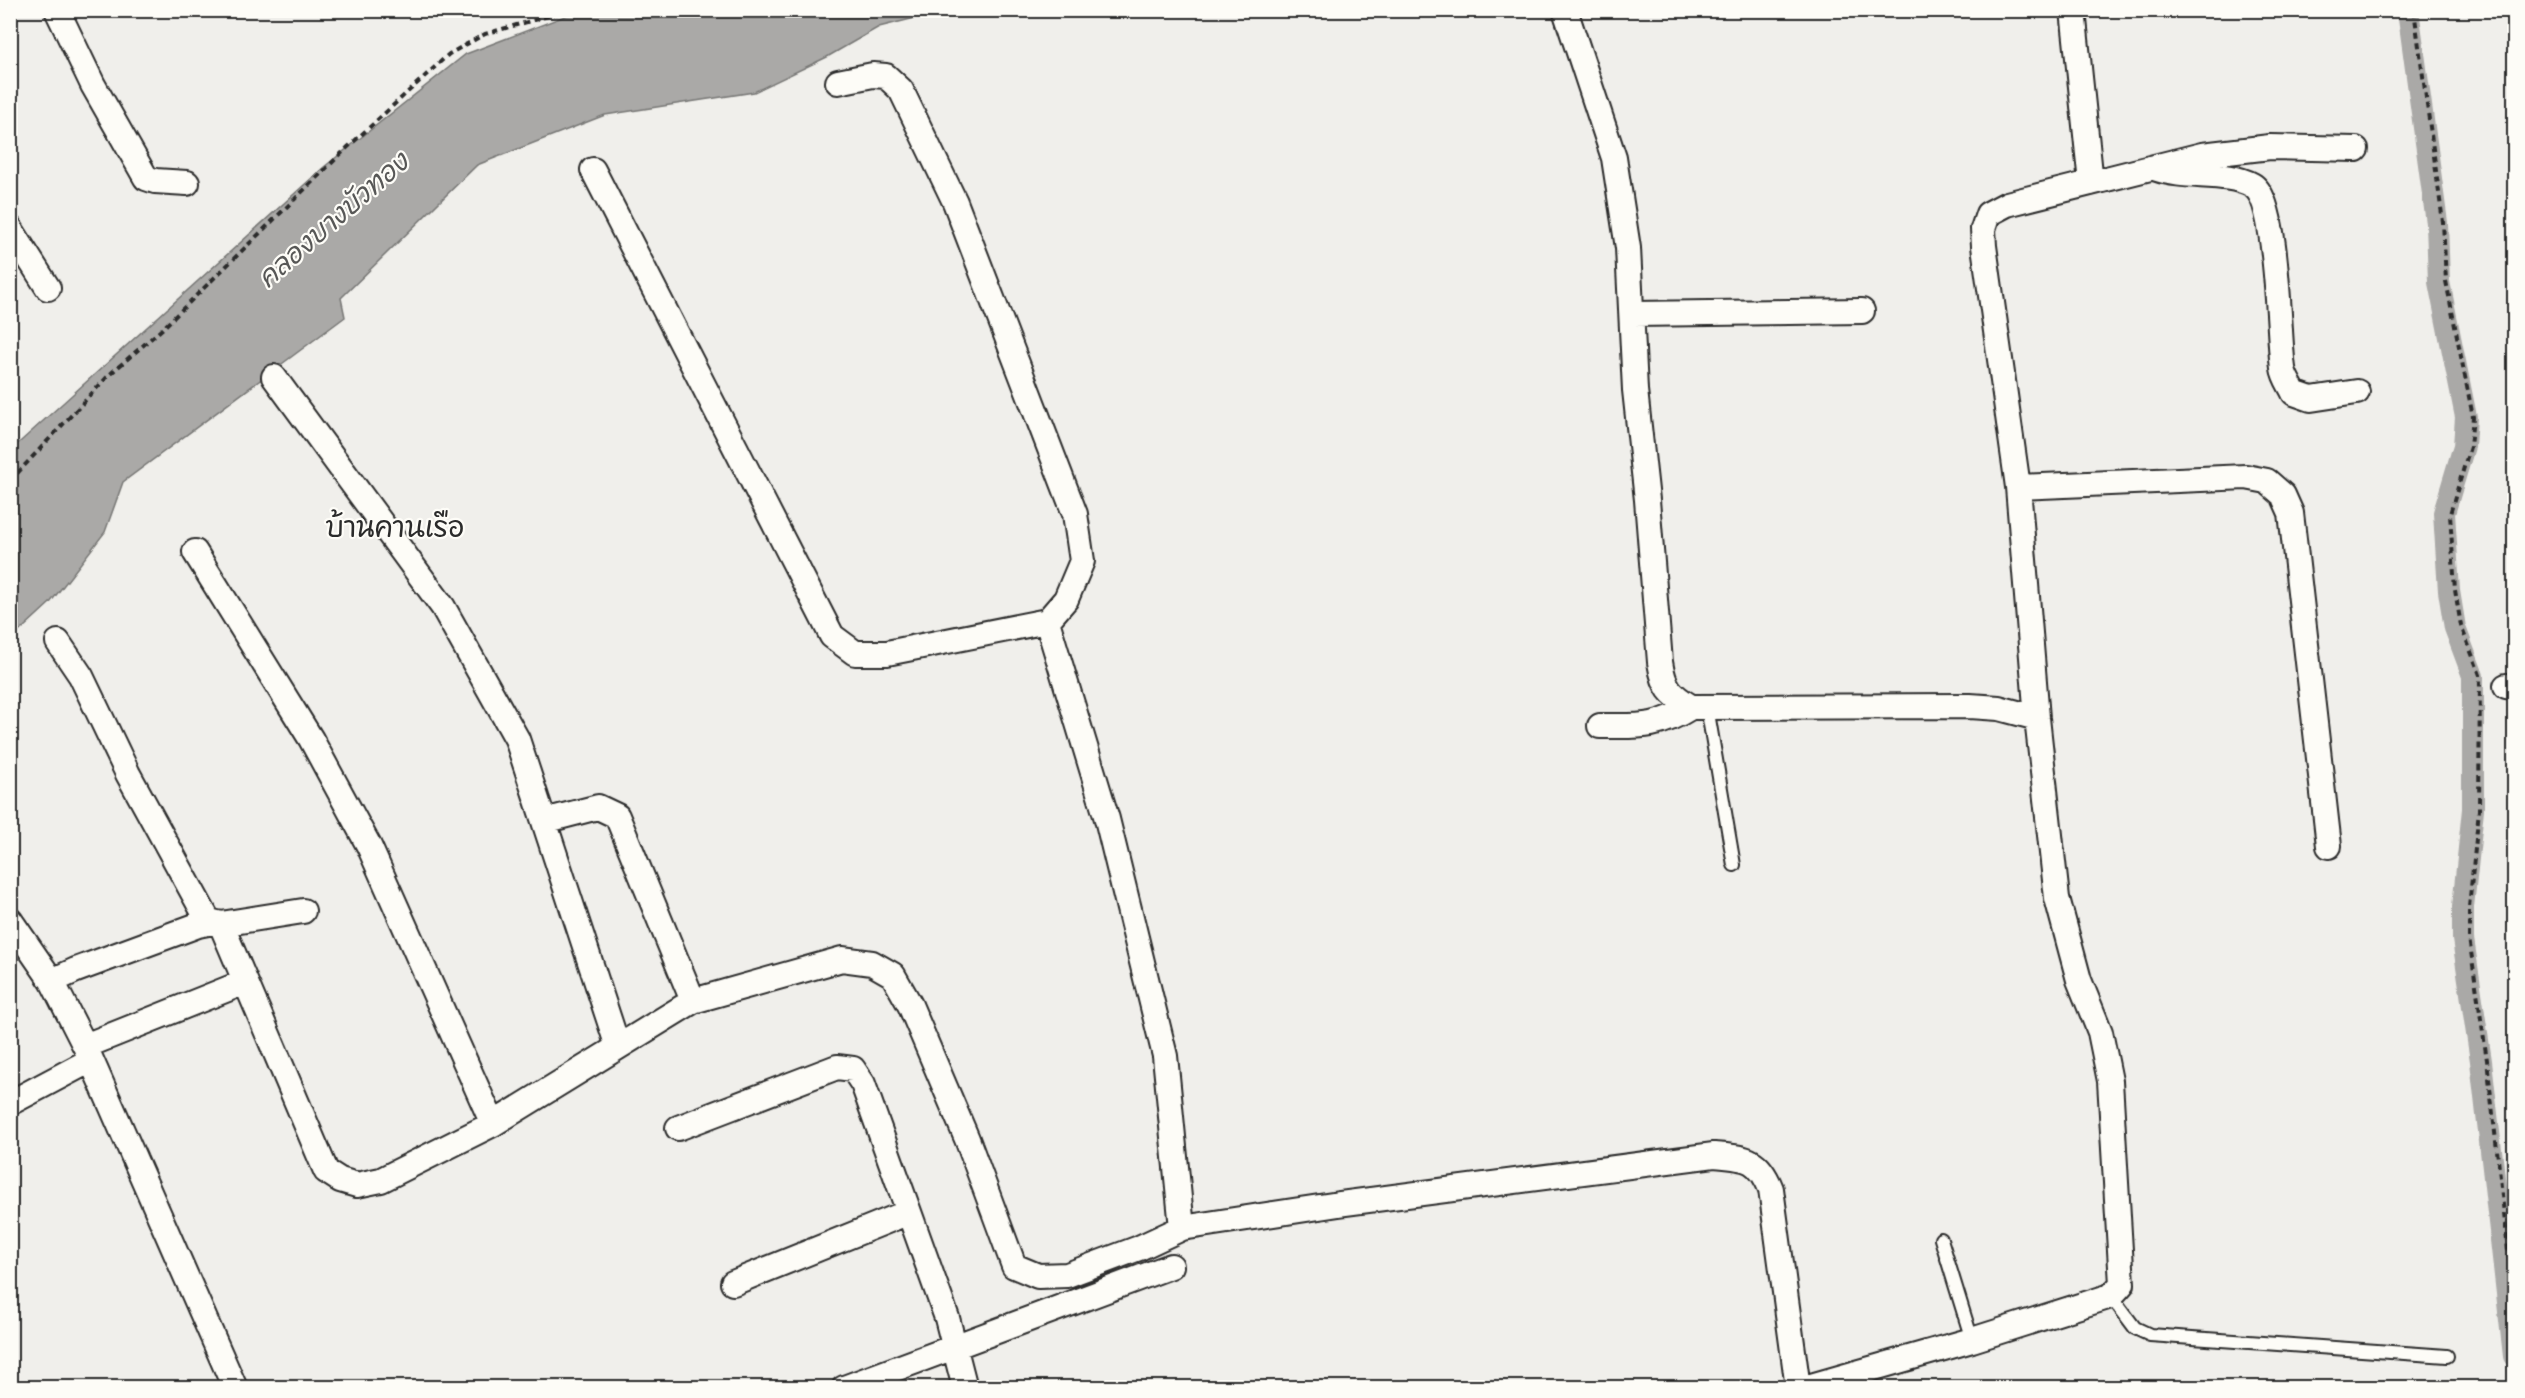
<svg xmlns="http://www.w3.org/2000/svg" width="2525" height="1398" font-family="Caveat,'Playpen Sans Thai',sans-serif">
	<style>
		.water { fill: #aaa9a7; stroke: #777775; stroke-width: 1.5 }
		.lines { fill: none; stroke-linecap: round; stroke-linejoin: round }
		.canal { stroke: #aaa9a7; stroke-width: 22 }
		.service-casing { stroke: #2b2b2b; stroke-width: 16 }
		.minor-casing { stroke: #2b2b2b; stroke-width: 28 }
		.path { stroke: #2b2b2b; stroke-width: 4; stroke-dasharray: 6 4.5; stroke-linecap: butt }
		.service { stroke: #fdfcf7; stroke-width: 12 }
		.minor { stroke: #fdfcf7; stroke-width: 24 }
		.labels { text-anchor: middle; stroke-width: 4.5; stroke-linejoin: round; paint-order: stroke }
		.water-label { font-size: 27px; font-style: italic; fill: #575756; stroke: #fdfcf7 }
		.quarter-label { font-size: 28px; fill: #2b2b2b; stroke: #fdfcf7 }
	</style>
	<rect width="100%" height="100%" fill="#f0efeb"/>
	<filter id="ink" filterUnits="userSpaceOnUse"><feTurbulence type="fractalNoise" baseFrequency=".0167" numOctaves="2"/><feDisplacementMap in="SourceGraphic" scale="12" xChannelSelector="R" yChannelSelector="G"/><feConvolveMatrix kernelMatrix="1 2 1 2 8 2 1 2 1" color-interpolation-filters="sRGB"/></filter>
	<g filter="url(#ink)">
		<!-- water -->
		<path class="water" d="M578,11H943L879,27L827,57L754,92L605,115L477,165L341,298L345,317L123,482L105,532L50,603L11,639V450L324,167L466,54Z"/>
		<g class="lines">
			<!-- canal -->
			<path class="canal" d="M2408,10L2437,223L2439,282L2466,417L2464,446L2444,513L2449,591L2455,628L2473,676V809L2463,907V939L2481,1061L2514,1356"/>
			<defs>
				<path id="service" d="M1707,707L1734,865
					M1941,1239L1972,1340
					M2111,1296L2135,1328L2150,1335L2447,1356"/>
				<path id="minor" d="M57,10L93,85L146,178L155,181L187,183
					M1565,10L1614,158L1628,248L1635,390L1647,500L1660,662C1664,688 1670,694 1691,707L1970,706L1999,708L2037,718
					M2073,10L2091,183
					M2157,169C2186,179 2227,171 2252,185C2279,200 2278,335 2283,368C2284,377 2291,386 2294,393L2311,399L2357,392
					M593,170L832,636L855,653H887L1047,621L1066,599L1082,561L1075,514L955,202L901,90L886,76L873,75L838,82
					M10,228L48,288
					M1633,314L1862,311
					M274,377L443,607L517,739L618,1047
					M2018,487L2246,477L2267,481L2283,495L2291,513L2329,846
					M195,552L311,739L369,846L493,1124
					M1047,621L1107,819L1165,1056L1182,1228
					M58,642L81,676L128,774L209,922
					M2506,686L2514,687
					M1600,726C1639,726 1656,729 1691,707
					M544,821L598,807L617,816L693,1001
					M10,920L52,981L76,970L198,925L213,922L221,924L326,1171L340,1180L357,1185L381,1180L493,1124L693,1001L842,959L872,963L893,975L910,1005L967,1139L1014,1266L1038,1276L1067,1275L1139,1248L1182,1228L1339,1204L1714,1155C1746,1158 1758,1157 1771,1189L1798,1388
					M221,924L303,911
					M52,981L85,1046
					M10,1103L91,1060
					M678,1128L837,1067L853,1069L863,1084L947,1318L965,1388
					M733,1283L909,1212
					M235,1388L85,1046L245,982
					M844,1388L1171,1266
					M1804,1388L1972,1340L2111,1296L2122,1284L2110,1081L2100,1032L2079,980L2057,898L2037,718L2018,487L1984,246L1983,229L1988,214L2007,204L2202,155L2270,147L2356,149"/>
			</defs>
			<!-- service casing -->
			<use href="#service" class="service-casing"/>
			<!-- minor casing -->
			<use href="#minor" class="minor-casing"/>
			<!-- path -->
			<path class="path" d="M2414,10L2443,222L2446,281L2473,417L2470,447L2450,514L2455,590L2461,626L2480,675L2479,810L2469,907V938L2487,1060L2514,1304
				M10,481L109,375L162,329L348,147L449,54L485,34L569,10"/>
			<!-- service -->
			<use href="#service" class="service"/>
			<!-- minor -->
			<use href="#minor" class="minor"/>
		</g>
	</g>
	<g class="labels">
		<!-- water labels -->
		<g class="water-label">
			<text transform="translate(333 220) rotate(-41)" y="9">คลองบางบัวทอง</text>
		</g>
		<!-- quarter labels -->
		<g class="quarter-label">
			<text x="395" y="537">บ้านคานเรือ</text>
		</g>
	</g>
	<!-- margin -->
	<rect width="2525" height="1398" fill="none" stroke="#fdfcf7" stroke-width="36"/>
	<rect x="18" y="18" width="2489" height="1362" fill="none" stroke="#2b2b2b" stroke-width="2" filter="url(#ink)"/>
</svg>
